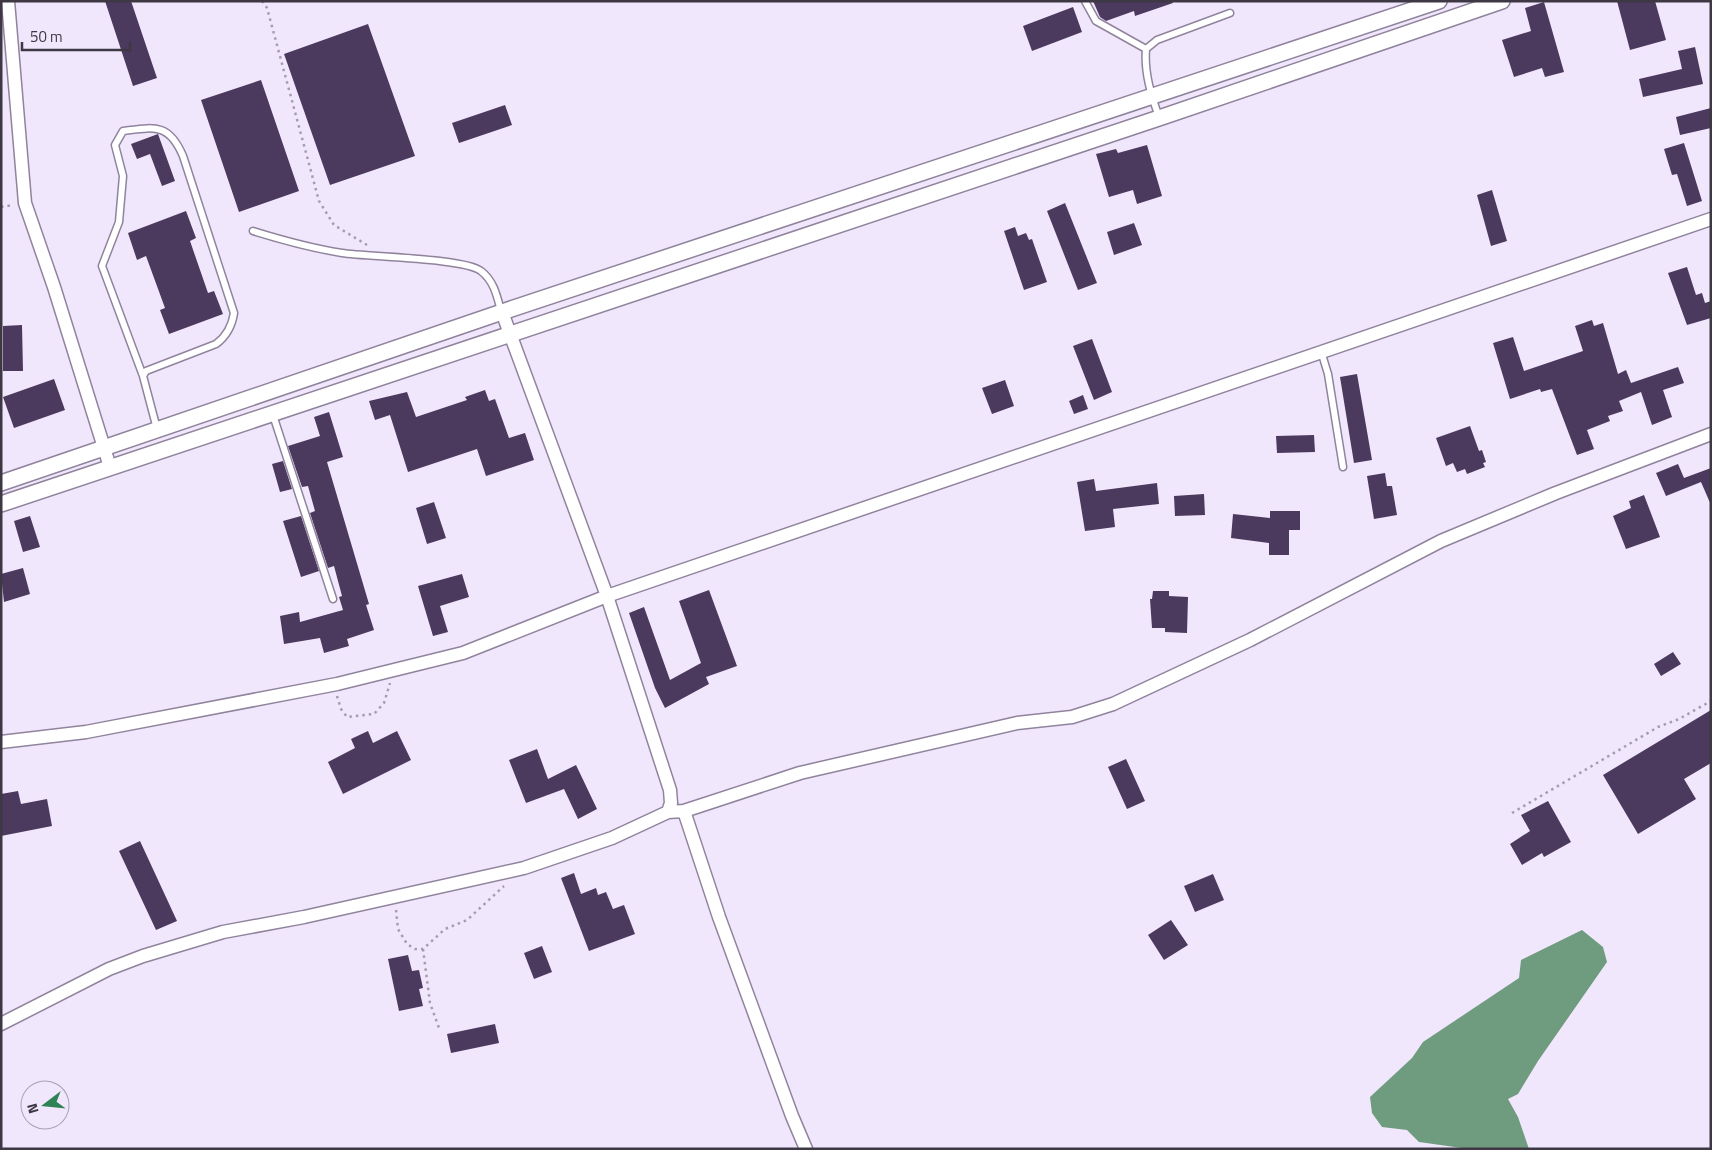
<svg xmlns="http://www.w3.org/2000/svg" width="1712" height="1150" font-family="'Titillium Web',sans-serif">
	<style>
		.water { fill: #6f9b7e }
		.building { fill: #4c395e }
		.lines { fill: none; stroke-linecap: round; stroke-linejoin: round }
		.service-casing { stroke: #90849d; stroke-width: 9 }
		.minor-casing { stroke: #90849d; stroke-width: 15 }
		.tertiary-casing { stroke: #90849d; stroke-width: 18 }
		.path { stroke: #a59daf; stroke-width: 2.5; stroke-dasharray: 2.5 4; stroke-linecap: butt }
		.service { stroke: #fff; stroke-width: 6 }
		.minor { stroke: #fff; stroke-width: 12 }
		.tertiary { stroke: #fff; stroke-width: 15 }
	</style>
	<rect width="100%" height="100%" fill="#f1e7fd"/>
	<!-- water -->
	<path class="water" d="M1582,930L1603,947L1607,962L1538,1061L1518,1094L1508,1099L1518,1117L1529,1149H1469L1419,1142L1407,1130L1382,1127L1372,1113L1370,1097L1412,1058L1423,1042L1519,978L1521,960Z"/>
	<!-- building -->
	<path class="building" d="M105,1H131L157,78L133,86Z
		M1093,1H1172L1173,3L1135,16L1134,11L1106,21L1100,17Z
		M1617,1H1655L1666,40L1630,50Z
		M1544,2L1564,72L1545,77L1542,68L1514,77L1502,40L1531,31L1525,8Z
		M1073,7L1082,32L1032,51L1023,26Z
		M368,24L415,156L330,185L284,54Z
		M1695,47L1703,84L1643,97L1639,79L1682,69L1678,51Z
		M261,80L299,191L239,212L201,100Z
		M505,105L512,125L459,143L452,123Z
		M1711,108V128L1680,135L1676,117Z
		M158,134L175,181L162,186L150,154L137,159L131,144Z
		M1684,143L1702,201L1687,206L1677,174L1672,175L1664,149Z
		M1147,145L1162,196L1137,204L1133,190L1109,197L1096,154L1116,149L1118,153Z
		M1492,190L1507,241L1491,246L1477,195Z
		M1065,203L1097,283L1078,290L1047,211Z
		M186,211L196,238L190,241L208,293L214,291L223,314L169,334L160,310L165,308L146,256L137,260L128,233Z
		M1134,223L1142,245L1114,255L1107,232Z
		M1015,227L1018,236L1026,233L1029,240L1032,239L1047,282L1024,290L1004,231Z
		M1687,267L1696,295L1702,293L1705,303L1711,301V318L1687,325L1668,273Z
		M1592,320L1594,326L1603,323L1618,374L1626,370L1631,383L1678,367L1684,383L1663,390L1672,417L1652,425L1641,392L1619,401L1623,411L1608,416L1610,421L1587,430L1594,449L1577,455L1552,389L1541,392L1540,389L1510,399L1493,343L1513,337L1524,371L1583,351L1575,326Z
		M22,325L23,371H3V326Z
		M1092,339L1112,392L1094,400L1073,346Z
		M1357,374L1372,460L1354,463L1340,377Z
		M54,379L65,410L14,428L3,397Z
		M1005,380L1014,406L992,414L982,388Z
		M485,390L489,401L495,399L509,438L525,433L534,460L486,476L477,449L408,472L390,415L375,420L369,401L407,392L416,417L467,400L465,397Z
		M1083,395L1088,409L1074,414L1069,401Z
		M329,412L343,457L327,462L369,604L366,605L374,630L347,639L349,646L324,653L320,638L284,644L280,616L299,612L300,622L343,610L339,597L342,596L334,566L328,568L310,513L315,511L308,486L302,487L288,446L320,436L314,417Z
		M1470,426L1479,451L1482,450L1486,462L1483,463L1485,467L1467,474L1465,469L1457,472L1453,463L1446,466L1436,438Z
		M1314,435L1315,452L1277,453L1276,436Z
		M283,461L292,489L280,492L272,464Z
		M1678,464L1684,478L1711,468V505L1701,482L1666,496L1656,473Z
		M1385,473L1387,486H1392L1397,515L1374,519L1367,476Z
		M1094,479L1096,491L1157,483L1159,504L1113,509L1115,527L1085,531L1077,482Z
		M1204,494L1205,515L1175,516L1174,496Z
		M1644,495L1660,537L1626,549L1613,516L1631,508L1629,501Z
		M434,502L446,538L427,544L416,508Z
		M1270,511H1300V530H1289V555H1269V543L1231,538L1233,514L1270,518Z
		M30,516L40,547L23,552L14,521Z
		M301,516L319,571L301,577L283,521Z
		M23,568L30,594L4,602L1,574Z
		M462,574L469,597L440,606L448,632L433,636L418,586Z
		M709,590L737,666L706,677L709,684L665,708L655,688L629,613L644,607L670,680L701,663L679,601Z
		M1153,591H1169V596L1188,597L1187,633L1165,632V628H1152L1150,599H1152Z
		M1673,652L1681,664L1661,676L1654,664Z
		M1711,710V763L1684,779L1696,799L1638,834L1603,775Z
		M368,731L373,743L397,731L411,760L343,794L328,762L355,748L351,739Z
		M537,749L548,779L576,765L597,809L578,819L564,789L526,803L509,760Z
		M1126,759L1145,801L1127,809L1108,767Z
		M18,791L21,804L47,799L52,826L1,836V794Z
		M1548,801L1571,842L1544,857L1542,853L1522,865L1510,844L1530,831L1521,815Z
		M140,841L177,921L156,930L119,851Z
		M574,873L581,894L596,888L598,895L606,892L613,909L624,905L635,934L589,951L561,878Z
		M1213,874L1224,900L1195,912L1184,886Z
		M1171,920L1188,945L1164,960L1148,935Z
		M542,946L552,972L534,979L524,953Z
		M408,955L412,971L419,970L423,988L419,989L423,1006L399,1011L388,959Z
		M495,1024L499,1043L451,1053L447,1034Z"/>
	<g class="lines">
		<defs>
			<path id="service" d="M1085,1L1096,21L1146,49
				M1159,117C1151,95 1144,72 1146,49L1157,40L1230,13
				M253,231C282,240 311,248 342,253C368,257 465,258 481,271C494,281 497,296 501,311
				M1321,351L1328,374L1343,467
				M143,376L102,266L119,222L123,176L115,145L123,131C155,127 169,123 183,156L234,313C232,326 227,336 216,344L146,371L143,376L157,429
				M273,415L333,599"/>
			<path id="minor" d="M8,1L25,203L54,287L110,467
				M1,742L86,732L337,684L463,653L607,596L1711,219
				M684,811L719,917L792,1116L806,1149
				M668,812L684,811L800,773L1017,723L1072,717L1113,704L1250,640L1441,541L1556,493L1711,434
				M1,1024L109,969L143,956L223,932L304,917L524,868L612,838L668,812L671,803L670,790L607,596L502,312"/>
			<path id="tertiary" d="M1,483L502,312L1439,1
				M1,504L1159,118L1502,1"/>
		</defs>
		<!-- service casing -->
		<use href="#service" class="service-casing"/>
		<!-- minor casing -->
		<use href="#minor" class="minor-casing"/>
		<!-- tertiary casing -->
		<use href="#tertiary" class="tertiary-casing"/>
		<!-- path -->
		<path class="path" d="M262,1L267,8L319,201L334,225L367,245
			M1,207L13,205
			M337,696L341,709L347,717L374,714L384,703L390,683
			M1512,813L1658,727L1679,719L1711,701
			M396,910L398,929L407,944L415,949H423L445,929L467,920L504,886
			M423,949L430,1003L439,1028"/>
		<!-- service -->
		<use href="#service" class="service"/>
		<!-- minor -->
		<use href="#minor" class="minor"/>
		<!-- tertiary -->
		<use href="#tertiary" class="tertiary"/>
	</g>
	<!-- border -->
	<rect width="1712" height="1150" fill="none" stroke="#3d3843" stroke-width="5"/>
	<!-- north arrow -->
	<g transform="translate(45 1105) rotate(254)"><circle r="24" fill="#f1e7fd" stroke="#a9a1b3"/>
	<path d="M0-4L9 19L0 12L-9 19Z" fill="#2f8254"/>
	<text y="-8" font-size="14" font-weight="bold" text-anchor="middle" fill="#3d3843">N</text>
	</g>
	<!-- scale -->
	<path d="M22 42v8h108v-8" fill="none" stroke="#3d3843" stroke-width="2.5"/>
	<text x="30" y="42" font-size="15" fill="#3d3843" stroke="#f1e7fd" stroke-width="4" paint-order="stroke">50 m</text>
</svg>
